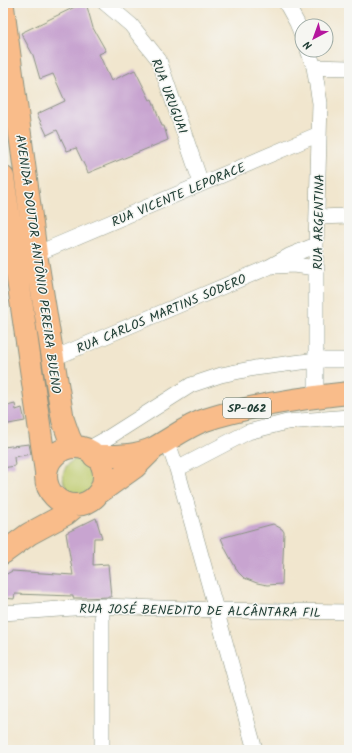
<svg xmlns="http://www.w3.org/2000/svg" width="352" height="753" font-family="Kalam,sans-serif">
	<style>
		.green { fill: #bdca6c; stroke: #6e8450 }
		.building { fill: #c8a4d0 }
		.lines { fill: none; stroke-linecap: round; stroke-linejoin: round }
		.street-casing { stroke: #889281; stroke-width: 16 }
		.primary-casing { stroke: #889281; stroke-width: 24 }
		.street { stroke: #fff; stroke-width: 15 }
		.primary { stroke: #f9bc8a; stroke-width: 22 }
		.labels { text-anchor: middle; stroke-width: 3; stroke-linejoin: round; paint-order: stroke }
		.shield { fill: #f6f6f2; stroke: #60746d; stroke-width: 1 }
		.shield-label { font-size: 12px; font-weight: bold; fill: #1f3d34 }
		.street-label { font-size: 13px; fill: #1f3d34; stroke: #f6f6f2 }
	</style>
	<rect width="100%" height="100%" fill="#f6f6f2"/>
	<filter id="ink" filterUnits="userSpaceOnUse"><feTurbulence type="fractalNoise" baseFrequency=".025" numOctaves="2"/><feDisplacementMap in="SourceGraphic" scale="8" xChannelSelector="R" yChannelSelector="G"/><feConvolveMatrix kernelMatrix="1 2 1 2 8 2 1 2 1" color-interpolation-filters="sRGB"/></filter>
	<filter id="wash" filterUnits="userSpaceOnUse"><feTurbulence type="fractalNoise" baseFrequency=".012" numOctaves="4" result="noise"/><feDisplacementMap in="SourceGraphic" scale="16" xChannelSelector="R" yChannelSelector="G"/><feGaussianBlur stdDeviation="0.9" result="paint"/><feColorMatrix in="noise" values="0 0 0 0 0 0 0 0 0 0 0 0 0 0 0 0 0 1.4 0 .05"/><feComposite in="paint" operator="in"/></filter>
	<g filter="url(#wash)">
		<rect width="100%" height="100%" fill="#f1e6ce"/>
		<!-- green -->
		<path class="green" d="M63 477a19 19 0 1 1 38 0a19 19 0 1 1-38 0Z"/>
		<g id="blocks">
			<!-- building -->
			<path class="building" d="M83,3H86L93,28L106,51L99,54L111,81L135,70L150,100L152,99L162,126H164L168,140L88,173L76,148L67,151L57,130L47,135L37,114L65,101L53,74L40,79L33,55L21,33Z
				M15,404L16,410L22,408L25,421L3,425V407Z
				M29,444L31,454L14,457L15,466L3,468V447Z
				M96,518L102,538H94L93,565L108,564L111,597L81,598H73V596L15,594L14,599L3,598V576L12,571L73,575L66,533Z
				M273,524L282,529L284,532L282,584L267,585L257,583L244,578L238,572L226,550L221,538Z"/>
		</g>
	</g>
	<g filter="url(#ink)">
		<use href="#blocks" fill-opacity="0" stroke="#889281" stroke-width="1"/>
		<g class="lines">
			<defs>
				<path id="street" d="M105,3L131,25L159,60L201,183
					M286,3L297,23L302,35
					M308,50L314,67L320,103L316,245V396
					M314,67L349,68
					M317,217L349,216
					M36,254L319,134
					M276,266L293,265L317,268
					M54,358L269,267L289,256L316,245
					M167,440L177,469L255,750
					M86,450L106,439L191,385L221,375L255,368L317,360H349
					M177,469L248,432L287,422L349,417
					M102,606V750
					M3,613L102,606L217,610L349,612"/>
				<path id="primary" d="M3,7L36,254L63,420L69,437L74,447
					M3,177L46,472
					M46 476a29 29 0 1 1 58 0a29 29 0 1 1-58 0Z
					M94,456C115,456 135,457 154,448C171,439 187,426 205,420C251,405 301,398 349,393
					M100,492L135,467L152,450
					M3,553L29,534L66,514L77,505"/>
			</defs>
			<!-- street casing -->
			<use href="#street" class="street-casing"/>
			<!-- primary casing -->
			<use href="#primary" class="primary-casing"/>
			<!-- street -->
			<use href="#street" class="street"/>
			<!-- primary -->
			<use href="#primary" class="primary"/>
		</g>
	</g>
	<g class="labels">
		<!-- shield labels -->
		<rect class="shield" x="223" y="398" width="48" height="20" rx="3"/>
		<g class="shield-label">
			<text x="247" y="412">SP-062</text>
		</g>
		<!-- street labels -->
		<g class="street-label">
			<text transform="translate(170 96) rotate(69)" y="5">RUA URUGUAI</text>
			<text transform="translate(178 194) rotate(-23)" y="5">RUA VICENTE LEPORACE</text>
			<text transform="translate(318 222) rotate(-89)" y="5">RUA ARGENTINA</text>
			<text transform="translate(39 264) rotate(82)" y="5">AVENIDA DOUTOR ANTÔNIO PEREIRA BUENO</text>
			<text transform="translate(161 313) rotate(-23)" y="5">RUA CARLOS MARTINS SODERO</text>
			<text transform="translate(200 610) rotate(1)" y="5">RUA JOSÉ BENEDITO DE ALCÂNTARA FIL</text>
		</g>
	</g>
	<!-- margin -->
	<rect width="352" height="753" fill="none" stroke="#f6f6f2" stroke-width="16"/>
	<!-- north arrow -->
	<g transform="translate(314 38) rotate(221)"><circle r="19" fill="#f6f6f2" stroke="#a0aca6"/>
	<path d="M0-3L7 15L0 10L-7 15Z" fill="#b5179e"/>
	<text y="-6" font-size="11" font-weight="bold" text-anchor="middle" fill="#1f3d34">N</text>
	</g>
</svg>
